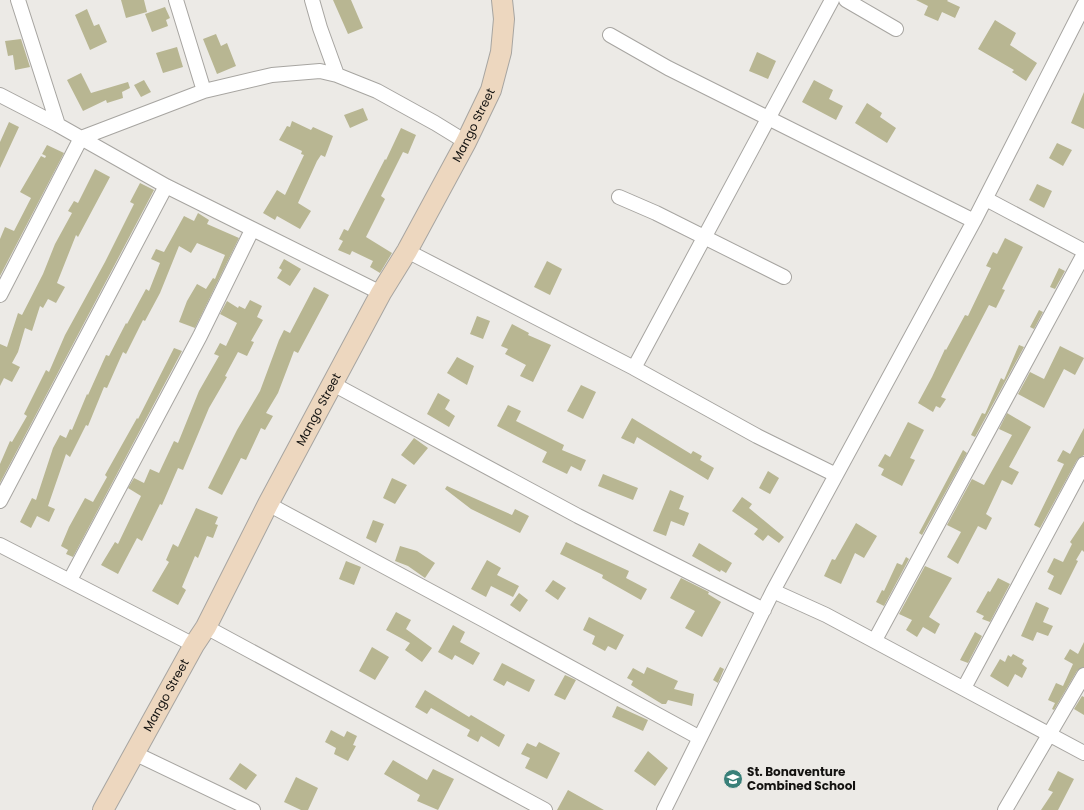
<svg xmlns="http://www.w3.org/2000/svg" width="1084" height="810" font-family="Poppins,sans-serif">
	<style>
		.building { fill: #b8b692 }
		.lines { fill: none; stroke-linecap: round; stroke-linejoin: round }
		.street-casing { stroke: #a7a5a1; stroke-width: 16 }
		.secondary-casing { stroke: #a7a5a1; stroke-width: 22 }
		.street { stroke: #fff; stroke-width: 14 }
		.secondary { stroke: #edd7bf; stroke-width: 20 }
		.labels { text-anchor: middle; stroke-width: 3; stroke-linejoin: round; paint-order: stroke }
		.street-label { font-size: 12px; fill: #141311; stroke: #eceae6 }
		.poi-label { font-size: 12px; font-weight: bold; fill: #141311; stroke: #eceae6; text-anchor: start }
	</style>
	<rect width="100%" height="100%" fill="#eceae6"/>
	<!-- building -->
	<path class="building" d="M121,0H144L147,12L126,18Z
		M333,0H351L363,28L348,34Z
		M916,0H948L947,1L960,7L955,18L942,12L938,21L924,15L928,6Z
		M165,7L170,18L166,20L168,26L152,32L145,14Z
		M87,9L94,26L99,24L107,42L90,50L75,15Z
		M995,20L1016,33L1010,45L1037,63L1026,81L1012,72L1014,70L978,49Z
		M216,34L221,46L227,43L236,66L217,74L203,39Z
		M21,39L30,67L15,70L13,55L8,56L5,41Z
		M177,47L183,67L163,73L156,53Z
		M757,52L776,61L768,79L749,71Z
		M81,73L91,93L128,82L130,88L122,92L123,98L107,103L106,100L83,111L67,80Z
		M144,80L151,92L141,97L134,85Z
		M814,80L833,90L829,99L843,106L836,120L802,102Z
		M1084,92V129L1071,123Z
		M867,103L882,113L880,117L896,128L887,143L855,123Z
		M363,108L368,120L350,128L344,115Z
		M292,121L311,130L313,127L333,136L325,157L321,155L317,161L298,203L311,211L300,229L277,216L275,220L263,213L277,190L285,195L304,155L301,154L302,151L279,140L287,126L290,127Z
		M9,122L19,127L0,168V142Z
		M401,128L416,135L408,154L403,152L381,196L385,199L366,237L392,253L380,273L370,267L373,261L352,251L350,255L338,250L343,241L339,239L344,229L348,231L385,159L386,160Z
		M1057,143L1072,150L1063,166L1049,158Z
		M47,145L64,153L0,276V239L5,227L14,231L31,198L20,192L41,156L45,158L46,156L42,154Z
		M95,169L110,177L78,237L76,235L57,283L65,287L56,303L48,299L43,308L40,306L32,331L25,328L18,352L12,363L20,367L12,382L4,378L0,386V344L7,347L18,313L22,315L43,274L55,244L72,213L68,211L74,201L78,203Z
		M140,183L154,190L0,483V464L10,441L12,442L27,416L24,414L46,370L49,372L65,335L105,262L134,204L130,202Z
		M1037,184L1052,191L1044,208L1029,200Z
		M198,213L209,220L207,224L239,238L195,328L179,322L187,301L197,284L206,289L213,278L215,279L225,255L197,243L191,253L179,246L160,293L145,321L143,320L126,354L123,352L107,388L104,387L88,426L86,425L70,457L66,454L48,506L55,509L49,522L37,516L31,528L20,522L32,498L36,500L53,448L60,435L66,438L70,429L72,430L87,394L88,395L106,355L109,356L126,323L127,324L146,289L149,291L160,263L151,259L156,249L164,252L184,216L194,221Z
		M1005,238L1023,247L1002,289L1005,290L996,308L989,305L941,397L946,399L940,408L936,406L933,412L918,403L932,377L945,349L946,350L965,315L968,316L991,268L986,266L993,252L997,254Z
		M284,259L301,269L290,286L277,278L282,270L279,268Z
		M547,261L562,269L550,295L534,287Z
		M1059,268L1065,271L1055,289L1050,287Z
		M314,287L329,295L298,353L294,351L278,393L266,413L273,416L265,430L261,428L246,460L241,458L222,495L208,488L237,430L260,391L279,340L284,330L290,333Z
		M250,300L262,306L257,317L263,320L251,341L254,342L247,356L238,352L225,376L227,377L209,408L183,470L178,468L162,505L160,504L142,541L137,538L118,574L101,565L115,542L118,544L141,496L128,488L134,478L144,483L150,469L159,473L174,441L178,443L199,391L219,356L214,354L220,343L226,346L237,323L220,314L227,301L238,308L239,306L245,309Z
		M1039,310L1043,312L1034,329L1030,327Z
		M477,316L490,321L483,339L470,334Z
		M512,324L529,333L528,335L551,345L533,382L520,376L526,365L505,354L508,349L501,346Z
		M1019,345L1024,347L975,437L971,435L982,413L985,414L1001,378L1004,380Z
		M1060,346L1084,358L1075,375L1064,369L1044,408L1018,394L1030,372L1044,379Z
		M174,348L182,351L73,557L66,554L68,550L61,546L69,527L85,498L93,502L107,477L105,475L137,418L138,419Z
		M457,357L474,366L467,385L447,373Z
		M581,385L596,392L583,419L567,411Z
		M438,393L450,400L445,409L455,416L449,427L427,414Z
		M508,405L521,411L516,421L564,445L562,450L586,460L581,471L571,466L567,474L542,462L547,452L497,426Z
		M1007,413L1031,427L1009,467L1019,472L1012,485L1002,480L986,514L992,518L986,530L978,526L958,564L947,557L961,532L947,525L972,479L984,485L1012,435L999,429Z
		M632,418L691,454L693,451L702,456L700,460L714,468L708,480L637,437L634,444L621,438Z
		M908,422L924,430L910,458L915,460L902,486L881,475L884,469L878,466L885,454L890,457Z
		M1084,428V455L1077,460L1040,528L1034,525L1064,464L1057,461L1063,450L1070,454Z
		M414,438L428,448L414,465L401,455Z
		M963,450L967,453L922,535L919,533Z
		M768,471L779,478L770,494L759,488Z
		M603,474L638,488L633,500L598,486Z
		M392,478L407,485L395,504L383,498Z
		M447,486L512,515L515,509L529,516L520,533L471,509L445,489Z
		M670,490L684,496L679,509L689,513L684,526L671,521L666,536L653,531Z
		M742,497L752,504L749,508L784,537L779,543L768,535L763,541L754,534L758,529L732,511Z
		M196,508L218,517L215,524L218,525L213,538L207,536L198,558L195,556L182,587L186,590L178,605L152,591L169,562L166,560L173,544L178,547Z
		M373,520L384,524L376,543L366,538Z
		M1084,521V552L1082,550L1076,560L1078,561L1061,595L1048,589L1054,576L1047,572L1054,558L1063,562L1072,544L1070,542Z
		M856,523L877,536L864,558L855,553L841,584L824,576L832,559L835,560Z
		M566,542L629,571L626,578L647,589L641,600L602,578L603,575L560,554Z
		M699,543L732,563L726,573L721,570L720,572L692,556Z
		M400,546L417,551L435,563L425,578L408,566L395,561Z
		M906,557L909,559L884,606L876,602L882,590L884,591L897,563L902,565Z
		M487,560L501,568L497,575L519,586L513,597L491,586L486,597L471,589Z
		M346,561L361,567L354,585L339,579Z
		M925,566L952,578L929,617L940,624L935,634L923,627L917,637L906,630L912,620L899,614Z
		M681,578L709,592L708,594L721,602L702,637L685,628L695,611L670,598Z
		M998,578L1010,584L990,622L982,619L984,616L976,612L988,591L990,592Z
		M553,580L566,588L558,600L545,591Z
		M519,593L528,600L520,612L510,605Z
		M1036,602L1049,608L1043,622L1053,626L1048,636L1037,632L1033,641L1021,636Z
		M396,612L411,620L406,629L432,648L422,662L405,650L410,643L386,630Z
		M589,617L624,635L616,650L608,646L605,651L592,644L595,636L583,630Z
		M453,625L465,632L460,642L480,653L473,665L455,655L452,660L438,652Z
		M975,632L982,636L968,663L960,660Z
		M1084,642V667L1077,671L1054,710L1052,709L1055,703L1048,700L1056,683L1063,686L1073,664L1064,659L1070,649L1078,654Z
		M372,647L389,657L375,680L359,671Z
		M1013,654L1024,660L1022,664L1027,668L1022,678L1015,674L1008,687L990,676L1000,659L1005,662L1008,655L1011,657Z
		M502,663L535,680L529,692L507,681L504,686L493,680Z
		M647,667L678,681L674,689L694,694L692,706L668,700L666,704H662L631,685L633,681L627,678L633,668L644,674Z
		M720,667L724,669L718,683L713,680Z
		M565,675L576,680L565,700L554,695Z
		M425,690L469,717L471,715L505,735L499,747L481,736L478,742L467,736L470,730L431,708L427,714L415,707Z
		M1082,696L1084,697V715L1074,709Z
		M617,706L648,720L643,731L612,717Z
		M331,730L344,737L347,731L357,736L353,745L356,746L348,761L334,754L336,748L325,742Z
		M539,742L560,753L547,779L525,768L530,758L521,754L527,743L536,747Z
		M648,751L668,768L655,786L634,771Z
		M393,760L427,780L433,769L454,779L438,810L417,801L420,795L384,774Z
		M240,763L257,775L246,790L229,779Z
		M1058,771L1074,779L1058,810H1041L1053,792L1048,790Z
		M296,777L318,788L308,810H301L284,802Z
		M568,790L604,810H557Z"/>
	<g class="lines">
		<defs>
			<path id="street" d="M18,0L58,125
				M176,0L204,91
				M312,0L320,28L337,75
				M846,0L896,29
				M610,35L668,68L974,221
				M0,95L58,125L166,186L381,293
				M619,197L656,213L784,277
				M986,199L1084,251
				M407,251L634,368L757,436L836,475
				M0,295L81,138L204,91L272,75L320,71L337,75L377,91L435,123L466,142
				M634,368L832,0
				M333,384L578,516L764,610
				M0,501L166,186
				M268,504L484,620L700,738
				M0,545L194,645
				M70,580L200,336L252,230
				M773,591L826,615L1084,753
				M206,627L545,810
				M875,640L1084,254
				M964,688L1084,464
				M134,753L253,810
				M664,810L773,591L974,221L1084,5
				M1005,810L1084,675"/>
			<g id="secondary">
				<path id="s1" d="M103,810L194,645L206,627L268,504L381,293L407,251L466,142L491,90L501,52L504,19L502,0"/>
			</g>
		</defs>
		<!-- street casing -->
		<use href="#street" class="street-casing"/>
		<!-- secondary casing -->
		<use href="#secondary" class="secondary-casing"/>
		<!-- street -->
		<use href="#street" class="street"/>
		<!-- secondary -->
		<use href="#secondary" class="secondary"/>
	</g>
	<!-- icons -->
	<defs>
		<symbol id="school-disc" viewBox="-11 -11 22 22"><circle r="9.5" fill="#398079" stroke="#eceae6"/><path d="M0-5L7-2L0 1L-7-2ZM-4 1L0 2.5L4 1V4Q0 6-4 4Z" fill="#fff"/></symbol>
	</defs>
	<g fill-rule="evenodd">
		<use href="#school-disc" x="722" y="768" width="22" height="22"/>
	</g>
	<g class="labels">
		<!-- street labels -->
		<g class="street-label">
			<text dy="4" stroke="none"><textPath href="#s1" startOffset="779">Mango Street</textPath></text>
			<text dy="4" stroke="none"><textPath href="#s1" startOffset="455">Mango Street</textPath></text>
			<text dy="4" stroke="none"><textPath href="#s1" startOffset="131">Mango Street</textPath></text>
		</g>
		<!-- poi labels -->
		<g class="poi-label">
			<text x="747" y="776">St. Bonaventure<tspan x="747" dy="14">Combined School</tspan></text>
		</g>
	</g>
</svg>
